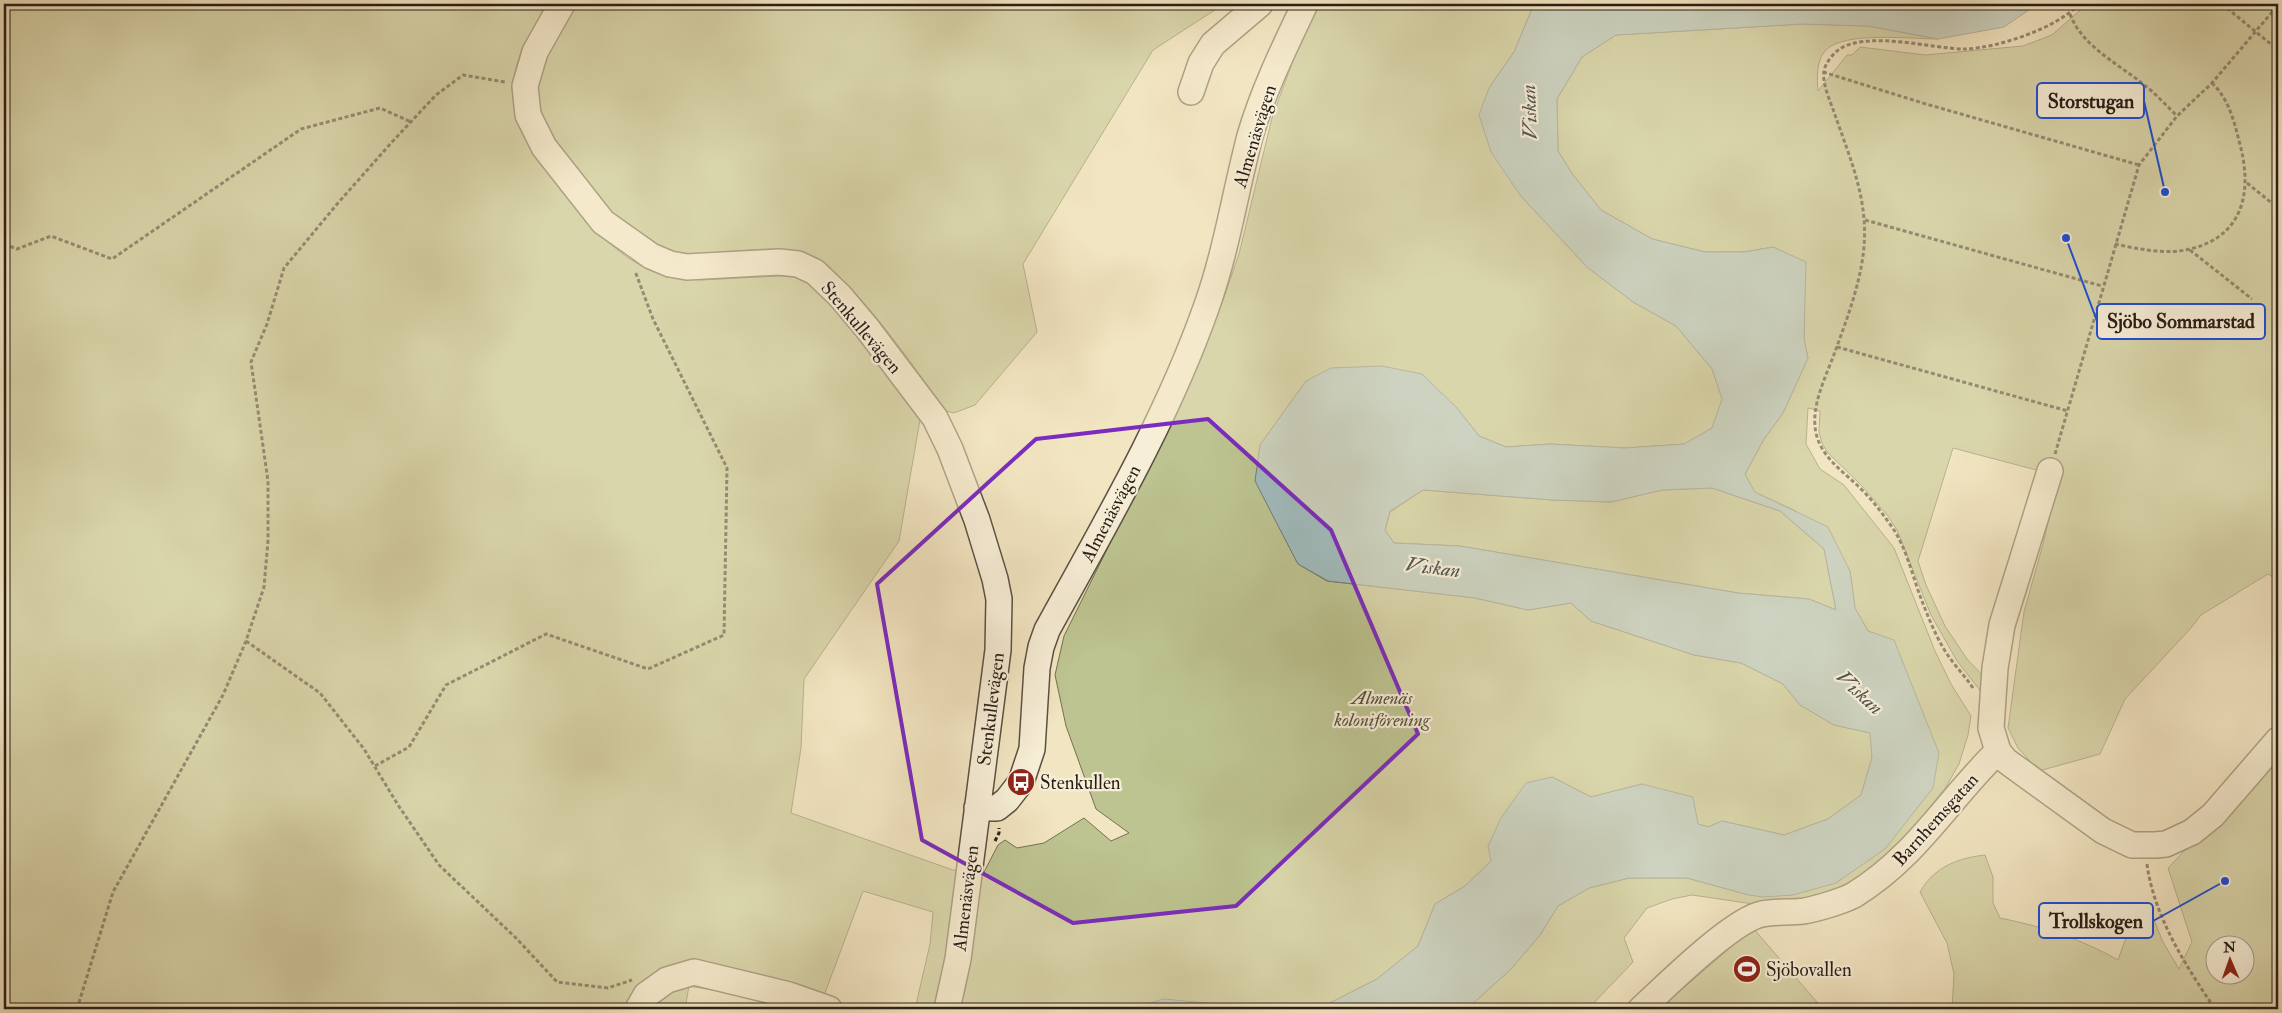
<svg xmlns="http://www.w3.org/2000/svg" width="2282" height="1013" font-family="'IM FELL Double Pica',serif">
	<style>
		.green { fill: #bdc491; stroke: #737154; fill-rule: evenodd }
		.water { fill: #a1bcbe; stroke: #717d7b; fill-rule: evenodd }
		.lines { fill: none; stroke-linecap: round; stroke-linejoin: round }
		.minor-casing { stroke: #5b5042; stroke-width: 28 }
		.path { stroke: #291e17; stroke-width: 3; stroke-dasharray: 4 2.5; stroke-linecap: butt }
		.minor { stroke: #f7eed7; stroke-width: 25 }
		.marked { fill: none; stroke: #7b2cbf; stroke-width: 4; stroke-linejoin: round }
		.labels { text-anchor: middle; stroke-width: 4.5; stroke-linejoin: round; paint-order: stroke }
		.street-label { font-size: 19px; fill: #291e17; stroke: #f7eed7 }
		.park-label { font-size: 19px; font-style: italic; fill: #55503c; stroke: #f7eed7 }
		.poi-label { font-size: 19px; fill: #291e17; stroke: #f7eed7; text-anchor: start }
		.water-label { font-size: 20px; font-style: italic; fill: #535551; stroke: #f7eed7 }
		.leader { fill: none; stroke: #1d4ed8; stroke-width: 2 }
		.callout-dot { fill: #1d4ed8; stroke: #f7eed7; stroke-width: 2 }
		.callout { fill: #f7eed7; stroke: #1d4ed8; stroke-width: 2 }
		.callout-label { font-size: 20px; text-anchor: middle; font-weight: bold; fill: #291e17 }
	</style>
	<rect width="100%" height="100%" fill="#f2e5c1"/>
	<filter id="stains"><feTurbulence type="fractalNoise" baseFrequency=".004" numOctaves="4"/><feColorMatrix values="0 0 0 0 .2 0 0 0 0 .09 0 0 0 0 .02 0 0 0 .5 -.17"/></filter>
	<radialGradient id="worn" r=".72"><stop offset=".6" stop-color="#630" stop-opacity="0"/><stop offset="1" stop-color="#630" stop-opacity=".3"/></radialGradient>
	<!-- green -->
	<path class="green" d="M4,4H548L523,46L517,64L512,86L516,119L533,154L594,231L628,258L645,268L667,277L701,280L779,276L795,277L808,283L831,305L921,414L899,541L804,679L801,748L791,813L953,870L983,874L998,845L1005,840L1017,848L1044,843L1084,818L1111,841L1129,833L1096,809L1066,726L1055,675L1064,636L1192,378L1222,303L1239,254L1272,118L1299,44L1319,4H1534L1514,52L1489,88L1520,195L1587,267L1633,302L1676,326L1712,369L1723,399L1712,428L1685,444L1625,448L1550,444L1506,447L1479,436L1457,408L1306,381L1260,445L1256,481L1298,564L1327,581L1475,598L1528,610L1571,603L1591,621L1694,655L1741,663L1783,684L1800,705L1834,725L1871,733L1872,758L1861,795L1828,819L1784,835L1722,821L1708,827L1698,824L1642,784L1591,797L1552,777L1491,861L1465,886L1435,904L1418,946L1377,979L1318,1009H1268L1239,1005L1129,1009H915L930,944L933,912L863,891L819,1009L689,986L685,1009H4Z
		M577,4H1224L1153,50L1023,264L1037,332L975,405L954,413L946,411C913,367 882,319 843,281C836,274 829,265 821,261C776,235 724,261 676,252C653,247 629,228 612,213C593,194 548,136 541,111C539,105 539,96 538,89C538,65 566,25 577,4Z
		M2087,4H2278V580L2268,574L2201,615L2191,628L2125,699L2100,754L2039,771L2018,748L2008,728L2024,612L2043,544L2059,476L1953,448L1918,561L1926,585L1945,626L1967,659L1987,680L1986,705L1979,689L1957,661L1931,615L1897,530L1888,516L1862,486L1827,452L1822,443L1819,432L1820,411L1808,408L1806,444L1820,469L1844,485L1894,548L1935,651L1951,684L1971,716L1968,735L1959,764L1946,787L1922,817L1911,840L1844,888L1809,900L1767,906L1692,895L1672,899L1647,908L1624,938L1633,962L1588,1009H1467L1510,970L1540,935L1558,906L1589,888L1629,878H1687L1749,895L1933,788L1868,631L1855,608L1850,571L1796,511L1754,492L1745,474L1764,439L1783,413L1808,358L1804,340L1805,262L1773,247L1744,252H1705L1652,239L1601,210L1573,175L1558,151L1557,99L1582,57L1616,35L1802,24L1868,26L1938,39C1912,39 1844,31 1826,50C1816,60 1817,78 1818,91L1847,55H1852L1860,47L1925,55L2023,46L2052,35Z
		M1712,488L1780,511L1824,549L1836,610L1809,599L1738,593L1460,546L1394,543L1385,530L1390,512L1423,490L1553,500L1611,502L1662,490Z
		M2278,753V1009H1952L1954,974L1947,943L1920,892C1934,867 1958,858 1985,855L1993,877V903L2000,918C2044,927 2079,938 2118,960L2137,907L2147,903L2163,942L2179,969L2192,942L2168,868ZM2214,946H2244V976H2214Z
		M1753,928L1823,1009H1659Z"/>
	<!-- water -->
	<path class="water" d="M1534,4H2038L2004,27L1938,39L1868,26L1802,24L1616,35L1582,57L1557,99L1558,151L1573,175L1601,210L1652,239L1705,252H1744L1773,247L1806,262L1804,339L1808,358L1783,413L1764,439L1745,474L1755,492L1828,527L1850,571L1855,608L1868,631L1894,640L1939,753L1933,788L1885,849L1836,883L1793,895L1763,897L1749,895L1687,878H1629L1589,888L1558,906L1540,935L1510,970L1467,1009H1318L1377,979L1418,946L1435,904L1465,886L1491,861L1488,846L1501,818L1526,783L1552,777L1591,797L1642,784L1693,797L1698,824L1708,827L1722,821L1784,835L1828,819L1861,795L1872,758L1870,733L1834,725L1800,705L1783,684L1741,663L1694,655L1591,621L1571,603L1528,610L1475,598L1328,581L1298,564L1274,518L1255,481L1260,445L1306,381L1331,368L1382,366L1422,374L1457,408L1479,436L1506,447L1550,444L1625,448L1684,444L1712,428L1722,399L1712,369L1676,326L1633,302L1587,267L1520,195L1491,152L1479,115L1489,88L1514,52ZM1712,488L1780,511L1824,549L1836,610L1809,599L1738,593L1460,546L1394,543L1385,530L1390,511L1423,490L1553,500L1611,502L1662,490Z
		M1164,999L1268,1009H1129Z"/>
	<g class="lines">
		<defs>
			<path id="minor" d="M562,4L535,52L525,86L528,115L544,147L603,222L651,256L670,264L687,267L779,262L798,264L815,272L840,296L867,328L935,418L950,449L977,520L995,579L999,599L998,650L958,959L947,1009
				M1191,92L1201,63L1213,44L1260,4
				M2050,471L2002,625L1995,668L1991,728L1998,751L2005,760L2103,831L2132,845H2155L2166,844L2192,832L2213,815L2278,740
				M977,808H997L1007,800L1021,782L1032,749L1037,668L1041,647L1047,630C1104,526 1166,421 1206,308C1226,253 1235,193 1250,136C1263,91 1285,46 1305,4
				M638,1009L646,995L667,980L694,972L789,995L829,1009
				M1641,1009C1665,987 1732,920 1762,914C1775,911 1790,913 1804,911C1816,909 1843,901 1854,895C1916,857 1947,801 1998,751"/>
		</defs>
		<!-- minor casing -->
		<use href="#minor" class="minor-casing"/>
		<!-- path -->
		<path class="path" d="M2222,4L2278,50
			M2070,14C2082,46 2117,63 2143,84C2155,93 2166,105 2177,116
			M1823,72L1926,104L2139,165
			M2247,183L2278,208
			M1865,220L2102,286
			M4,244L17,249L51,236L112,259L301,129L380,108L411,122
			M2115,244C2138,249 2167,255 2190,249C2245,236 2253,189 2239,141C2234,120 2228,98 2212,83
			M2190,250L2252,299
			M1837,347L2068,411
			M2055,454L2139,165L2177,116L2212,83L2278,5
			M246,641L320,693L364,749L398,805L439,865L516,938L557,982L608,988L632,980
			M1973,688C1965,676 1955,666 1947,654C1936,637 1929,619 1922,601C1913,578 1907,550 1894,530C1883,514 1871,498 1857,485C1841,470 1821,456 1816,433C1810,405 1827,375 1836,349C1851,308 1868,263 1864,219C1861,182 1846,147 1834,112C1830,101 1822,83 1824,71C1825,64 1832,55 1837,51C1865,29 1931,49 1965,49C1998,48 2057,28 2079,4
			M375,766L409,747L446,685L546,634L648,669L724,635L727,468L653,319L635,271
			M995,841L999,833V828
			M2147,864C2154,917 2186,966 2215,1009
			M77,1009L113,892L223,695L246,641L264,587L268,541V481L251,362L267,324L284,268L338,203L392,142L436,95L463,75L505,82"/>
		<!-- minor -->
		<use href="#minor" class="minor"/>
	</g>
	<!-- marked area -->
	<path d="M0 0H2282V1013H0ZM1208,419L1331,530L1418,734L1236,906L1073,923L922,840L877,584L1036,439Z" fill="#f2e5c1" fill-opacity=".55" fill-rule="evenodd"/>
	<path class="marked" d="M1208,419L1331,530L1418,734L1236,906L1073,923L922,840L877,584L1036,439Z"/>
	<!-- icons -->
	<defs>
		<symbol id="bus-disc" viewBox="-11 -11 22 22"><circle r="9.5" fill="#8f2418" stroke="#f7eed7"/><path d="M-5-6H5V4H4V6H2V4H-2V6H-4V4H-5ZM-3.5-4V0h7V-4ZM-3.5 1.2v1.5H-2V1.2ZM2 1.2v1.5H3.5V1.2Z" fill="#fff"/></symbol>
		<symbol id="stadium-disc" viewBox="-11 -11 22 22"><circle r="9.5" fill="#8f2418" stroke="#f7eed7"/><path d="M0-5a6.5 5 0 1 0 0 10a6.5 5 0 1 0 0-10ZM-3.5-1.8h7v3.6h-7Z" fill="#fff"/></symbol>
	</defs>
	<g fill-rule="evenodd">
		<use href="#bus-disc" x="1005" y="766" width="32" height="32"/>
		<use href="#stadium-disc" x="1731" y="953" width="32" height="32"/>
	</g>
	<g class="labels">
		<!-- street labels -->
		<g class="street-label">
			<text transform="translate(1254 136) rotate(-73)" y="7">Almenäsvägen</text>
			<text transform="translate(862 327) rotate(50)" y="7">Stenkullevägen</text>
			<text transform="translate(1110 513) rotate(-62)" y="7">Almenäsvägen</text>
			<text transform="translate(990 709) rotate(-83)" y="7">Stenkullevägen</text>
			<text transform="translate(1935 819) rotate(-48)" y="7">Barnhemsgatan</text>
			<text transform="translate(965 898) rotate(-83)" y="7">Almenäsvägen</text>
		</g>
		<!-- park labels -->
		<g class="park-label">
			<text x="1382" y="704">Almenäs<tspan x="1382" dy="22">koloniförening</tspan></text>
		</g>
		<!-- poi labels -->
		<g class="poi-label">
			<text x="1040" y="789">Stenkullen</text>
			<text x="1766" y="976">Sjöbovallen</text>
		</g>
		<!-- water labels -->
		<g class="water-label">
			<text transform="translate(1529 112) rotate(-92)" y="7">Viskan</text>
			<text transform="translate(1433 567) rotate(7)" y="7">Viskan</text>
			<text transform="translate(1860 692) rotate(43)" y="7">Viskan</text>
		</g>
	</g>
	<!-- callouts -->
	<path class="leader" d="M2165 192L2144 101M2066 238L2097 321M2225 881L2153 921"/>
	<g class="callout-dot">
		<circle cx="2165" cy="192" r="5"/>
		<circle cx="2066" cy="238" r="5"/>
		<circle cx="2225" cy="881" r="5"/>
	</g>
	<g class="callout">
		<rect x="2037" y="83" width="107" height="35" rx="5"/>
		<rect x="2097" y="304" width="168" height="35" rx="5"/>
		<rect x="2039" y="903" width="114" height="35" rx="5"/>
	</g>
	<g class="callout-label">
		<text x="2091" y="108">Storstugan</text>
		<text x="2181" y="328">Sjöbo Sommarstad</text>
		<text x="2096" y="928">Trollskogen</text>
	</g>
	<!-- margin -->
	<rect width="2282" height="1013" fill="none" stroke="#f2e5c1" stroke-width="20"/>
	<rect x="5" y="5" width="2272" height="1003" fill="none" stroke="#291e17" stroke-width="2.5"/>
	<rect x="10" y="10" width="2262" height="993" fill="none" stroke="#291e17"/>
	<!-- north arrow -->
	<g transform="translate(2230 960) rotate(358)"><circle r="24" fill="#f7eed7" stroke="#a59b8a"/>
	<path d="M0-4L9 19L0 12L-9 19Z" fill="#8f2418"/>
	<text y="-8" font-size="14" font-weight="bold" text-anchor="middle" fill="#291e17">N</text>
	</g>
	<rect width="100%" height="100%" filter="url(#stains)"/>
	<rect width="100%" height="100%" fill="url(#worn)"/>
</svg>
